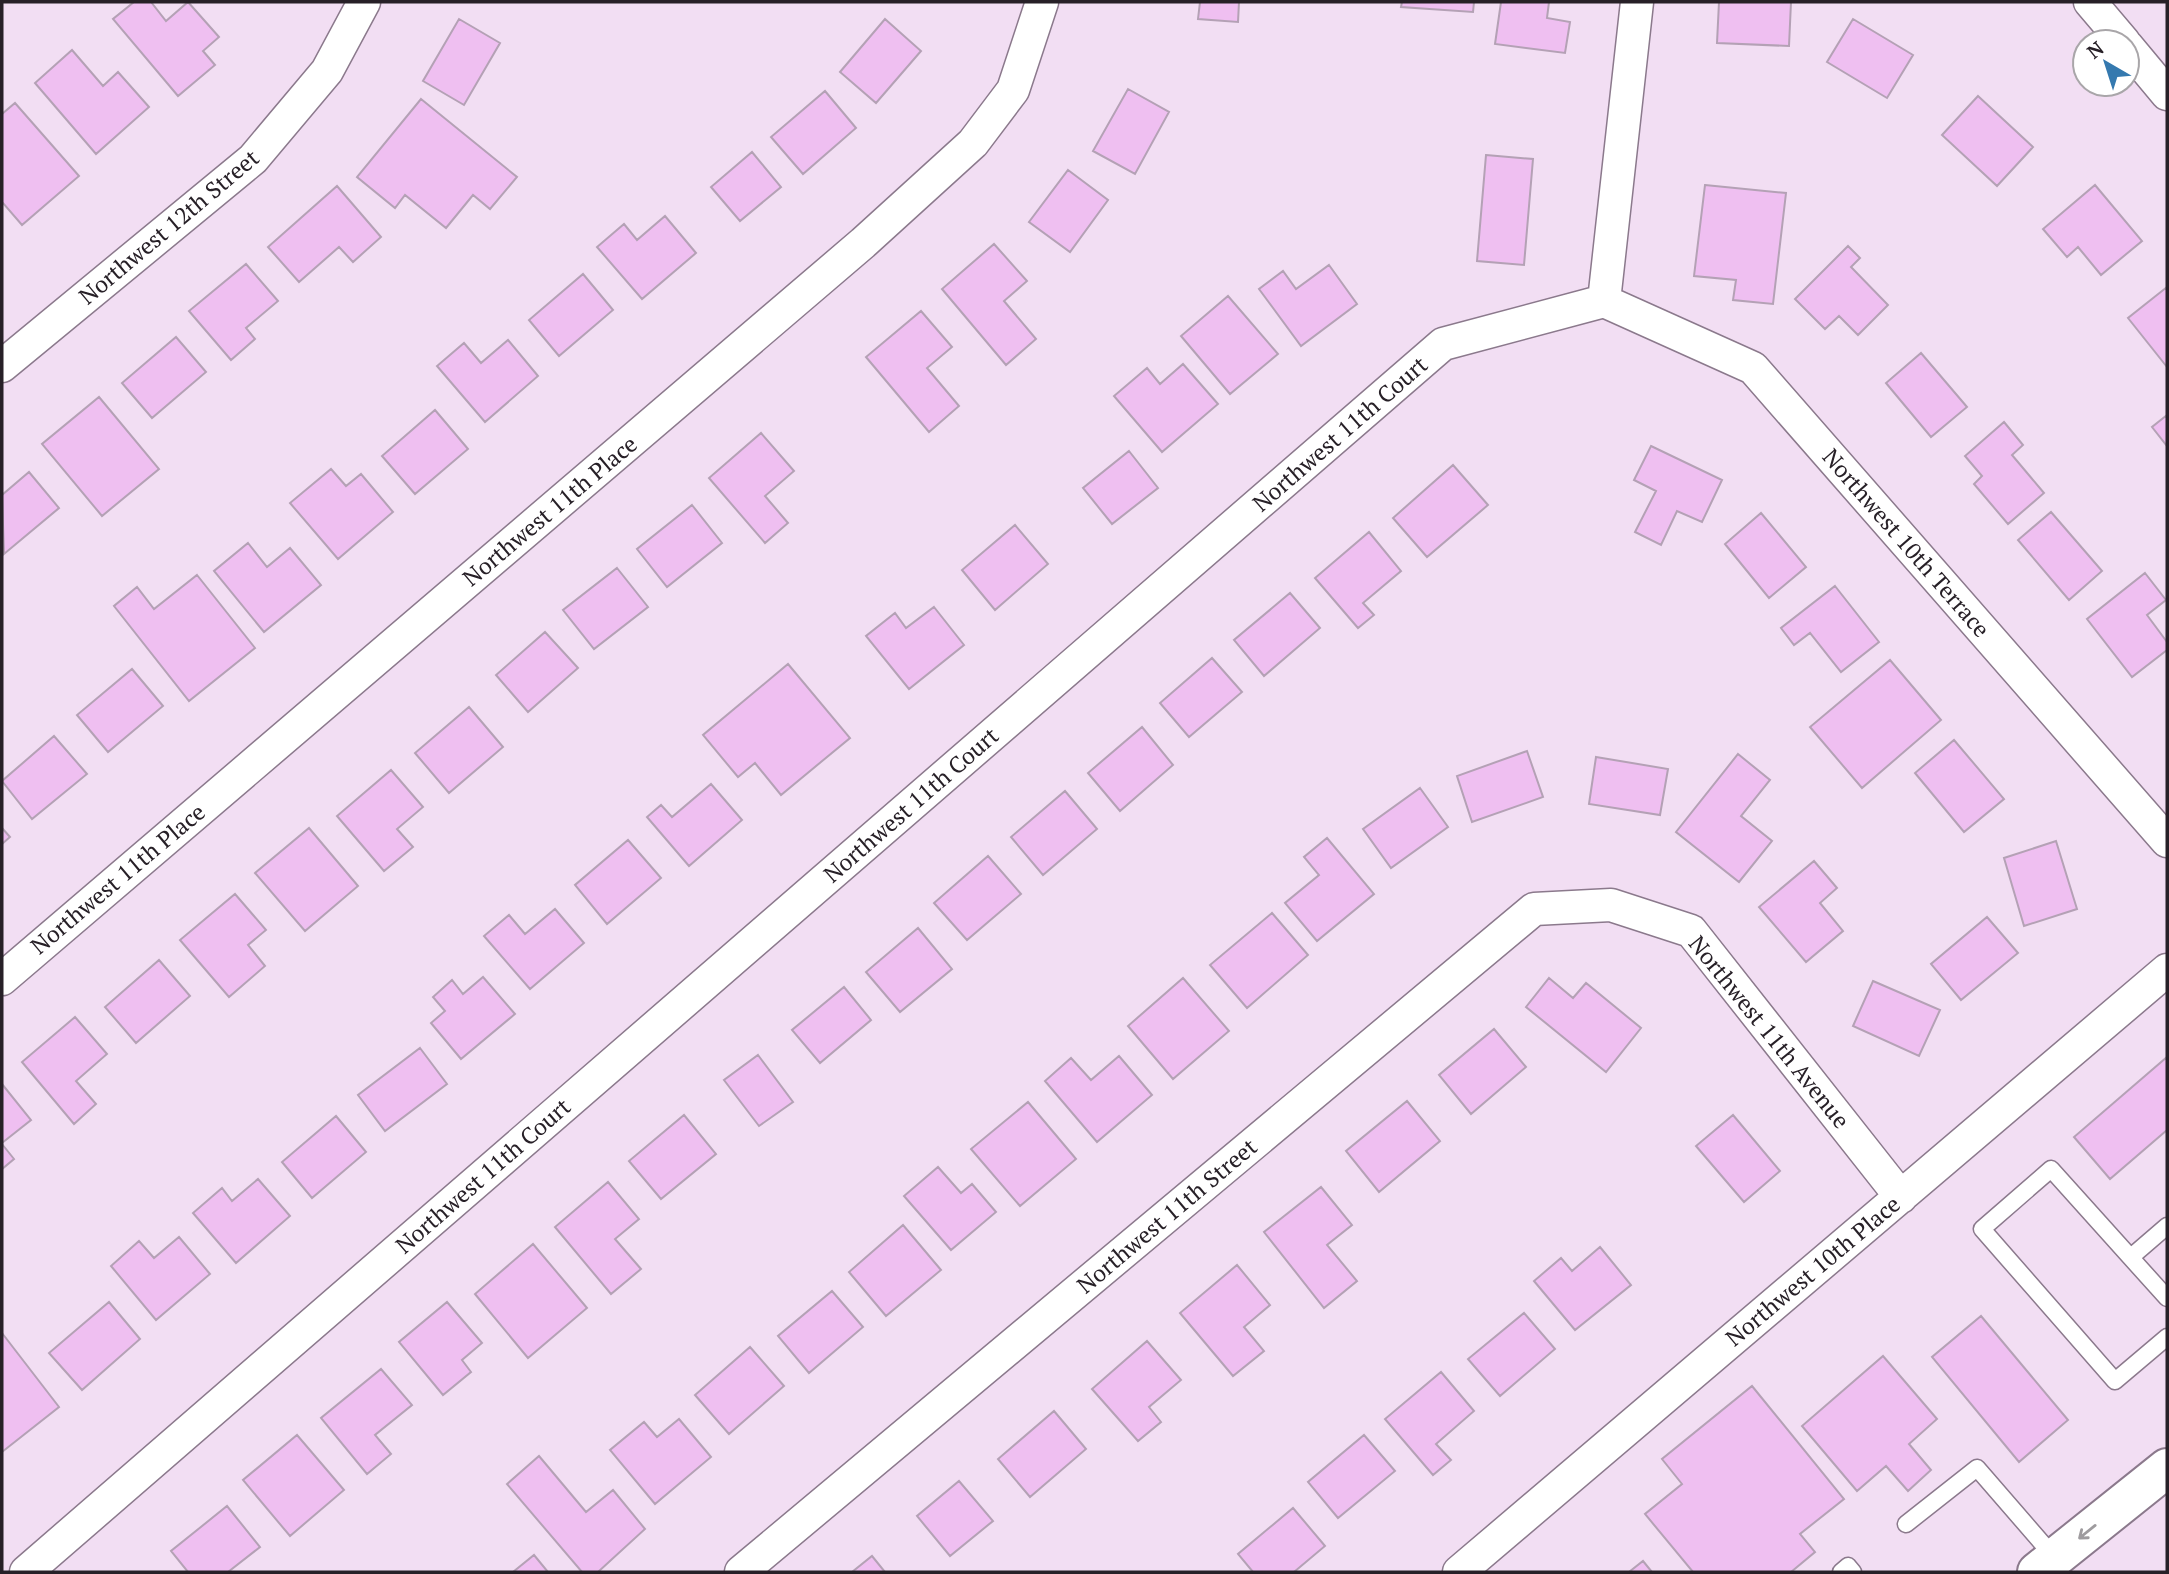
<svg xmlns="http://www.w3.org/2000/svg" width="2169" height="1574" font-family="'PT Serif',serif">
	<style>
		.building { fill: #efbff1; stroke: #b4a1b5; stroke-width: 2 }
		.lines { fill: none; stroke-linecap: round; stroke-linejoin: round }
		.lane-casing { stroke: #8b798c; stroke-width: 19 }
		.street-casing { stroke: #8b798c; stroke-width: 35 }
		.primary-casing { stroke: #8b798c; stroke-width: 42 }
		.lane { stroke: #fff; stroke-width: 16 }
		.street { stroke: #fff; stroke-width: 32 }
		.primary { stroke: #fff; stroke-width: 38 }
		.oneway { stroke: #9e9b9e }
		.labels { text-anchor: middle; stroke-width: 5; stroke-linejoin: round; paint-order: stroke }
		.street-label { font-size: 23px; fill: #272027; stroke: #fff }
	</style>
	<rect width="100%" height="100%" fill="#f2def3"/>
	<!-- building -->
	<path class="building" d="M134,2H151L166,21L188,2L219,37L203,51L215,65L178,96L113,19Z
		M1200,2H1239L1238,22L1198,19Z
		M1402,2H1474L1473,12L1401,7Z
		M1501,2H1549L1547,18L1570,22L1565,53L1495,44Z
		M1719,2H1791L1789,46L1717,43Z
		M459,19L500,43L464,105L423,81Z
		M885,19L921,51L876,103L840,72Z
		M1853,19L1913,55L1887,98L1827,62Z
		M72,50L103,86L118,72L149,107L96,154L35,83Z
		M1128,89L1169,112L1135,174L1093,151Z
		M825,91L856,128L803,174L771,137Z
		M1978,96L2033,147L1997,186L1942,135Z
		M421,99L517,177L490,209L473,195L446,228L405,195L395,208L357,177Z
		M15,103L79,176L22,225L2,202V114Z
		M752,152L781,187L740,221L711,187Z
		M1486,155L1533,159L1524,265L1477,261Z
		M1068,170L1108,200L1070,252L1029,222Z
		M1705,185L1786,193L1773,304L1733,300L1736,280L1694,276Z
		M2095,185L2142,241L2101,275L2078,247L2067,257L2043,229Z
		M337,186L381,237L353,262L339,247L299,282L268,247Z
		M665,216L696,253L642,299L597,247L624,224L637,240Z
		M994,244L1027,281L1004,301L1036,339L1006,365L942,289Z
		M1848,246L1860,258L1851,267L1888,305L1858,335L1839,316L1825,329L1795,299Z
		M246,264L278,301L246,328L255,339L231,360L189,311Z
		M1329,265L1357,304L1301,346L1259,289L1283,271L1296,289Z
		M583,274L613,310L559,356L529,320Z
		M2167,287V367L2128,318Z
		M1228,296L1278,354L1230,394L1181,336Z
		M921,311L952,347L927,368L959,406L929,432L866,357Z
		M176,337L206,372L152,418L122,383Z
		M508,340L538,376L485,422L437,366L464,343L481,363Z
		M1921,353L1967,407L1931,437L1886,383Z
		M1183,364L1218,404L1162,452L1114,396L1147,368L1160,384Z
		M99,397L159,469L102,516L42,444Z
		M435,410L468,449L415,494L382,456Z
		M2167,415V446L2152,427Z
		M2004,422L2023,445L2012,455L2044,493L2008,524L1974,484L1982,476L1965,456Z
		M761,433L794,471L765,496L788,523L765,543L709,478Z
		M1651,446L1722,480L1702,522L1677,511L1661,545L1635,532L1656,491L1634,480Z
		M1129,451L1158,488L1112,524L1083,488Z
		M1453,465L1488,505L1427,557L1393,518Z
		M331,469L346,486L361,474L393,512L338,559L290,503Z
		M29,472L59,508L4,554L2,495Z
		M692,505L722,543L667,587L637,549Z
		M2051,512L2102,571L2069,600L2018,540Z
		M1761,513L1806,567L1769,598L1725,544Z
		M1015,525L1048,564L995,610L962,570Z
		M1369,532L1401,571L1363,603L1374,615L1358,628L1315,578Z
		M248,543L267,567L290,548L321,585L264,632L214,571Z
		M617,568L648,607L594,649L563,610Z
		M2145,573L2166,600L2147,615L2167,642V650L2132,677L2087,619Z
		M197,575L255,648L189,701L114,606L137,587L154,609Z
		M1835,586L1879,642L1841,672L1810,633L1794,645L1781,628Z
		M1290,593L1320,628L1264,676L1234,640Z
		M934,607L964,645L909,689L866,636L895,613L906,628Z
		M545,632L578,668L528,712L496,675Z
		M1212,658L1242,692L1189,737L1160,703Z
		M1890,660L1941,720L1862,788L1810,727Z
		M788,664L850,738L781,795L755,763L738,777L703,735Z
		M132,669L163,706L108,752L77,715Z
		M469,707L503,747L449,793L415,753Z
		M1142,727L1173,765L1120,811L1088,773Z
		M54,736L87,774L32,819L2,781Z
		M1954,740L2004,799L1964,832L1915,773Z
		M1527,751L1543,797L1472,822L1457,776Z
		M1738,754L1770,780L1741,816L1772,841L1739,882L1676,832Z
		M1596,757L1668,769L1660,815L1589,804Z
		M391,770L423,807L397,829L413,847L384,871L337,816Z
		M711,784L742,820L689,866L647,817L661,805L672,817Z
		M1420,788L1448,827L1391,868L1363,829Z
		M1065,791L1097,829L1043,875L1011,837Z
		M2,828L10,837L2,844Z
		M309,828L358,886L305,931L255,873Z
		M1327,838L1374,894L1317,941L1285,903L1319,875L1304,857Z
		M628,840L661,878L607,924L575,885Z
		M2056,841L2077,909L2024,926L2004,858Z
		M988,856L1021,894L967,940L934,903Z
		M1814,861L1837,888L1820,903L1843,931L1806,962L1759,907Z
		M235,894L266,930L248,945L265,966L229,997L180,940Z
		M555,909L584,943L530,989L484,936L509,915L525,934Z
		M1272,913L1308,955L1247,1008L1210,965Z
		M1987,917L2018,953L1961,1000L1931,964Z
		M918,928L952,969L900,1012L866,972Z
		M159,960L190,996L136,1043L105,1007Z
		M483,977L515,1014L461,1059L431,1023L445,1011L433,997L452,980L463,994Z
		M1183,978L1229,1031L1173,1079L1128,1026Z
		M1549,978L1573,998L1586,983L1641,1028L1606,1072L1526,1007Z
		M1873,981L1940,1010L1919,1056L1853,1026Z
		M844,987L871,1020L820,1063L792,1030Z
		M75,1017L107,1054L76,1081L96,1104L74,1124L22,1062Z
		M1494,1029L1526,1067L1471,1114L1439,1075Z
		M420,1048L447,1084L385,1131L358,1095Z
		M758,1055L793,1102L759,1126L724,1080Z
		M1119,1056L1152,1095L1097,1142L1045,1081L1071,1058L1091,1080Z
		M2167,1057V1130L2110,1179L2074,1137Z
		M2,1084L31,1120L2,1143Z
		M1407,1101L1440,1141L1379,1192L1346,1151Z
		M1028,1102L1076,1159L1020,1206L971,1149Z
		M684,1115L716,1154L661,1199L629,1161Z
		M1733,1115L1780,1171L1744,1202L1696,1146Z
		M336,1116L366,1152L312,1198L282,1162Z
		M2,1144L14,1159L2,1169Z
		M938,1167L961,1193L972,1184L996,1212L951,1250L904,1196Z
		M258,1179L290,1216L236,1263L193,1213L222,1188L232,1201Z
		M608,1182L639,1219L615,1239L641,1269L611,1294L555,1227Z
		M1321,1187L1352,1225L1327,1245L1357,1281L1324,1308L1264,1232Z
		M903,1225L941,1270L886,1316L849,1272Z
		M179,1237L210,1274L156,1320L111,1266L139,1241L154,1258Z
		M533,1244L587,1308L528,1358L475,1294Z
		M1600,1247L1631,1285L1575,1330L1534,1281L1561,1258L1572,1271Z
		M1237,1265L1270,1305L1244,1327L1264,1351L1233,1376L1180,1313Z
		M832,1291L863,1327L809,1373L778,1336Z
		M109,1302L140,1339L82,1390L49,1353Z
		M447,1302L482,1343L462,1360L471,1372L443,1395L399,1342Z
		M1524,1313L1555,1349L1500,1396L1468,1359Z
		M1981,1316L2068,1420L2019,1462L1932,1357Z
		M2,1333L59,1407L2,1452Z
		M1147,1341L1181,1380L1149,1407L1161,1422L1138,1441L1092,1389Z
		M750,1347L784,1386L729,1434L695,1395Z
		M1883,1356L1937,1419L1909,1444L1931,1470L1908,1491L1886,1466L1857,1491L1802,1426Z
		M381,1369L412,1405L375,1435L391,1454L367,1474L321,1418Z
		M1441,1372L1474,1411L1436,1444L1451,1460L1433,1475L1385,1419Z
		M1752,1386L1844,1499L1800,1534L1815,1552L1791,1572H1693L1645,1514L1682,1484L1662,1459Z
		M1054,1411L1086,1449L1030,1497L998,1459Z
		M679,1419L711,1457L655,1504L610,1450L644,1422L657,1437Z
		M297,1435L344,1490L290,1536L243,1480Z
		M1364,1435L1395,1471L1338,1518L1308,1482Z
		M539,1456L586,1512L613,1490L645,1529L598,1572H582L507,1484Z
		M959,1481L993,1521L950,1556L917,1516Z
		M227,1506L260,1547L228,1572H188L171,1551Z
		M1293,1508L1325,1546L1294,1572H1253L1238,1554Z
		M534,1555L548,1572H513Z
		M872,1556L885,1572H852Z
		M1643,1561L1652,1572H1629Z"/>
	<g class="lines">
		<defs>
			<path id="lane" d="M2131,1257L2167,1226
				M2167,1298L2051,1169L1982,1229L2115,1381L2167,1337
				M1906,1524L1977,1468L2055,1558
				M1841,1572L1848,1566L1853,1572"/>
			<path id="street" d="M2090,2L2124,42
				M2127,46L2167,94
				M1604,301L1753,368L2167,841
				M2,366L253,159L327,71L364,2
				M2,979L863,243L973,143L1013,90L1042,2
				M26,1572L1443,344L1604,301L1637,2
				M741,1572L1534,909L1611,905L1691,931L1901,1197
				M1459,1572L2167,970"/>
			<path id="primary" d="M2037,1572L2167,1468"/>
		</defs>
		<!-- lane casing -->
		<use href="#lane" class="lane-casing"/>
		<!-- street casing -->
		<use href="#street" class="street-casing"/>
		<!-- primary casing -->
		<use href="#primary" class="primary-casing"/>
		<!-- lane -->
		<use href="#lane" class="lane"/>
		<!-- street -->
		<use href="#street" class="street"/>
		<!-- primary -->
		<use href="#primary" class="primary"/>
	</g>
	<!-- one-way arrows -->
	<defs><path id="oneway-shaft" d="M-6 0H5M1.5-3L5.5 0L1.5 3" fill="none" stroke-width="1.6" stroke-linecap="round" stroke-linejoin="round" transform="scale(1.75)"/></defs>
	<use class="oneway" href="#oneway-shaft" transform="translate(2087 1532) rotate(141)"/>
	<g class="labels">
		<!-- street labels -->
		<g class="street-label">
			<text transform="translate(169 227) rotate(-40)" y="8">Northwest 12th Street</text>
			<text transform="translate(1340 434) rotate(-41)" y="8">Northwest 11th Court</text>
			<text transform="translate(550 511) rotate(-40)" y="8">Northwest 11th Place</text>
			<text transform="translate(1906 543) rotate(49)" y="8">Northwest 10th Terrace</text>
			<text transform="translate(911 805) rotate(-41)" y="8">Northwest 11th Court</text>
			<text transform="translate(118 879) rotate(-40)" y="8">Northwest 11th Place</text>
			<text transform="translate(1769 1032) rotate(51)" y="8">Northwest 11th Avenue</text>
			<text transform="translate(483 1176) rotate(-41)" y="8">Northwest 11th Court</text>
			<text transform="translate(1167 1216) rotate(-40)" y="8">Northwest 11th Street</text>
			<text transform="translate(1813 1271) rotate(-40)" y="8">Northwest 10th Place</text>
		</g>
	</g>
	<!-- border -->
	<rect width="2169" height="1574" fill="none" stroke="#272027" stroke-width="7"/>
	<!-- north arrow -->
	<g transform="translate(2106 63) rotate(321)"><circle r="33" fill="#ffffff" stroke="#a9a6a9" stroke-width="2"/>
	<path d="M0-5L12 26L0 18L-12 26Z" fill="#3579af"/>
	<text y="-10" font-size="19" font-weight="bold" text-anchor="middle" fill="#272027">N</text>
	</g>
</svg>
